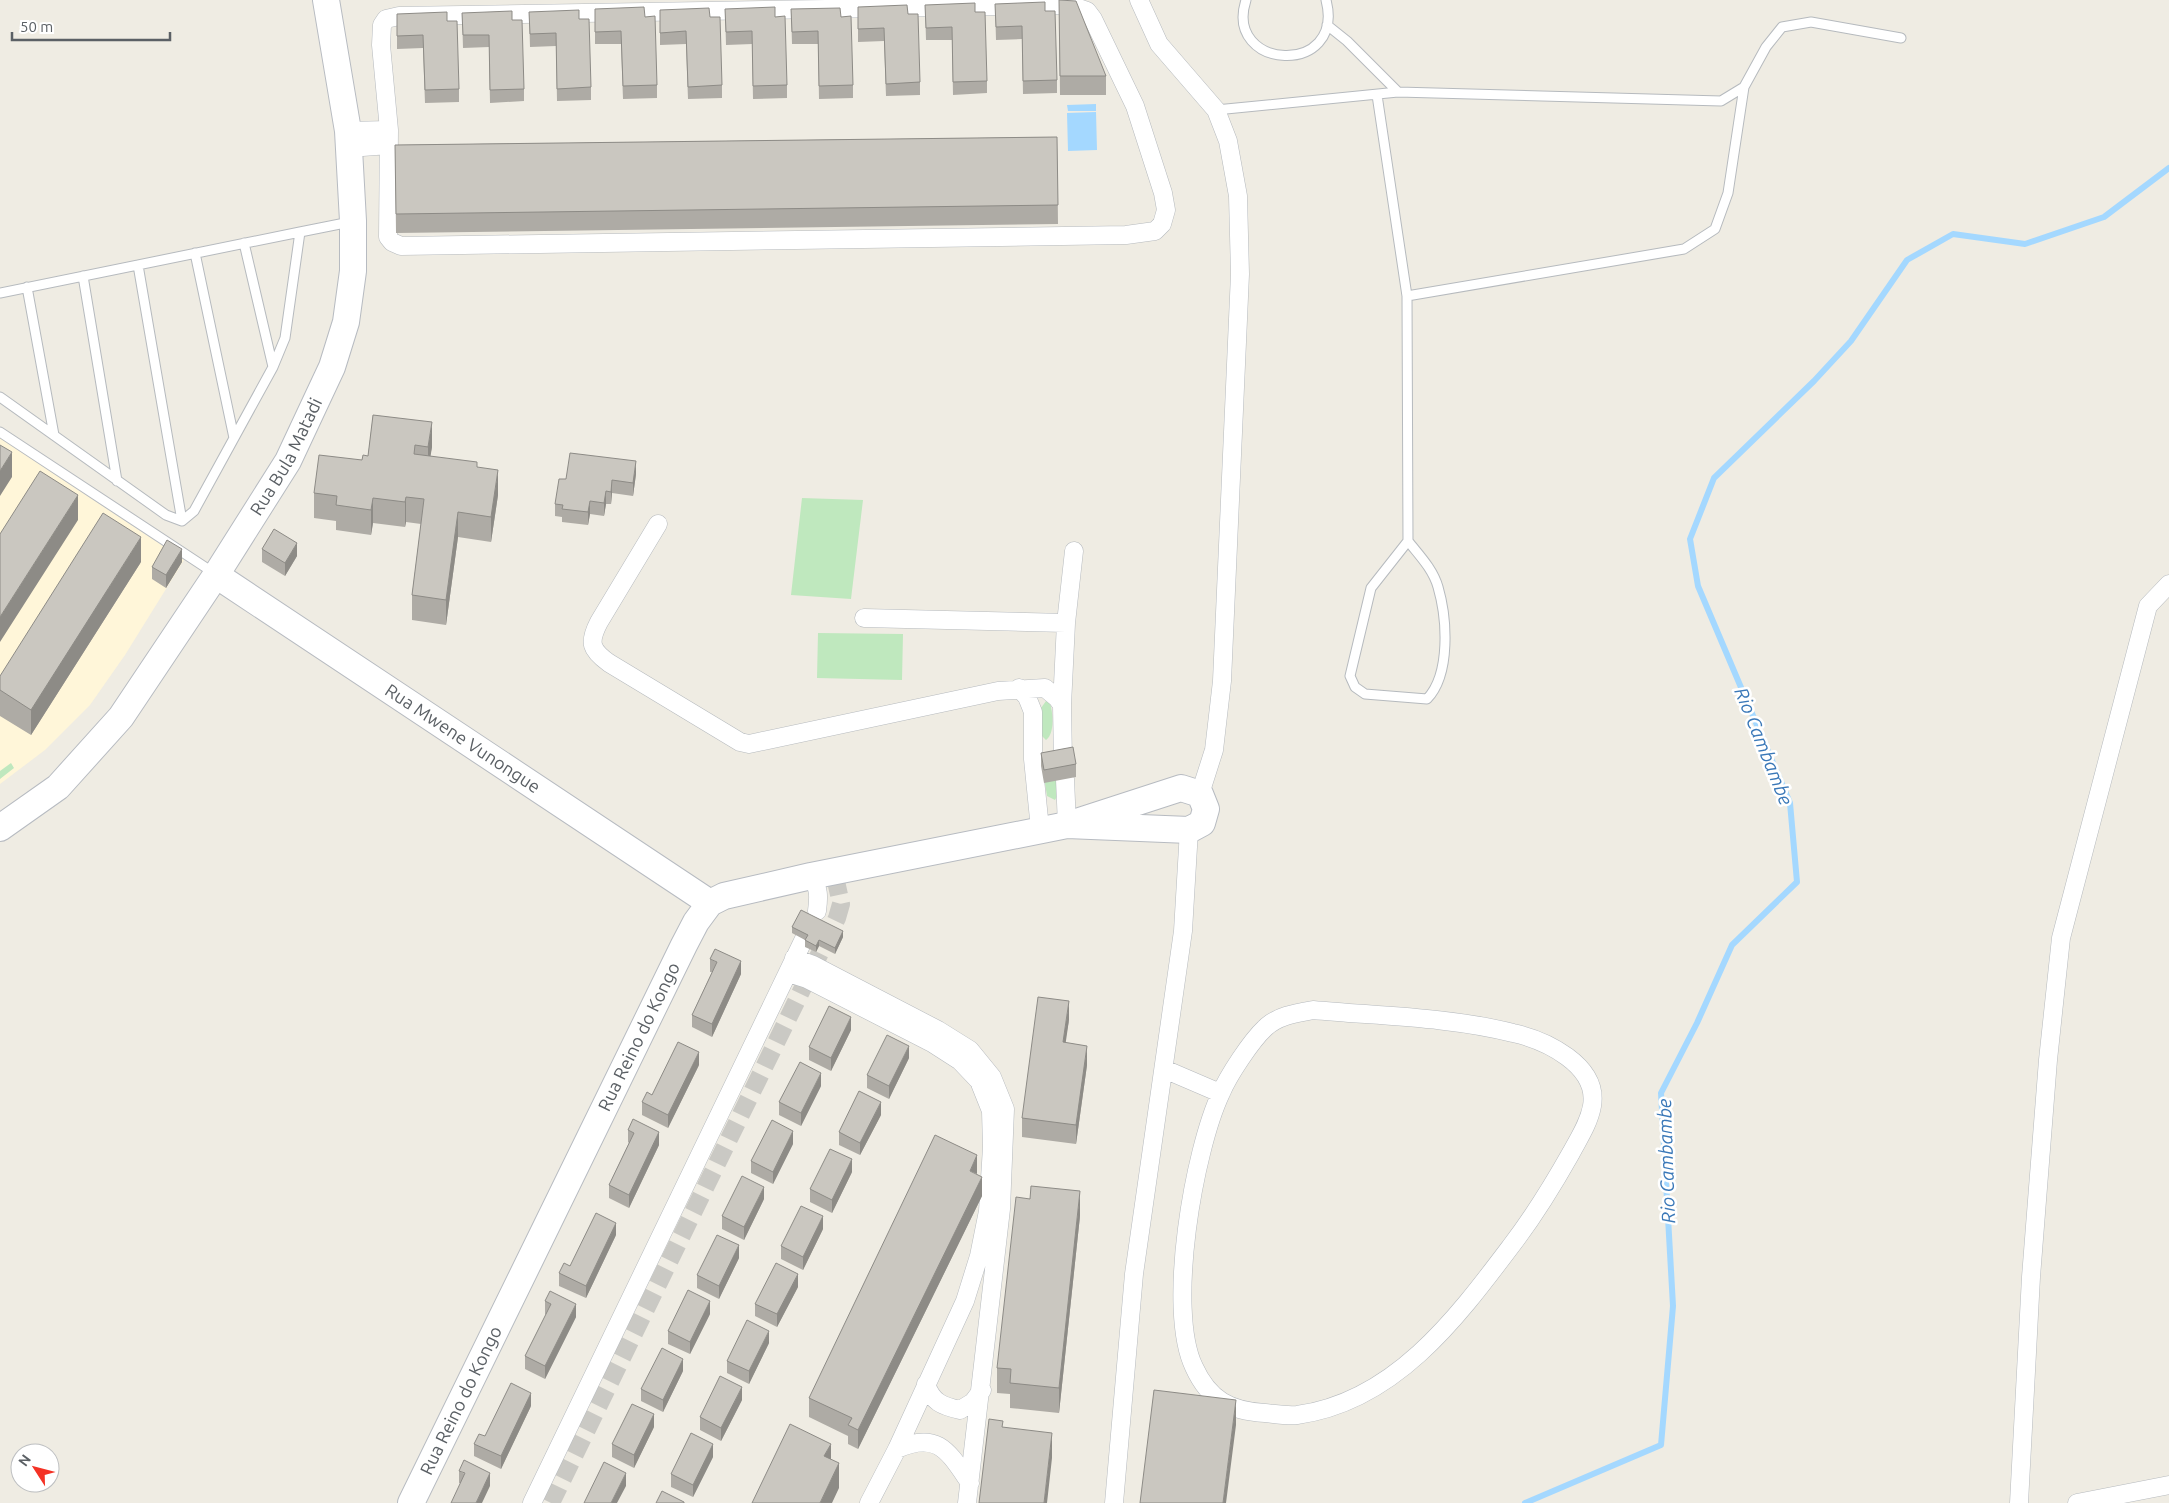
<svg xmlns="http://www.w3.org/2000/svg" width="2169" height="1503" font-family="Ubuntu,sans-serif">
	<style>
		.commercial { fill: #fff6d9 }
		.green { fill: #bfe8be }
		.water { fill: #a4d8ff }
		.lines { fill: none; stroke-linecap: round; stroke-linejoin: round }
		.stream { stroke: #a4d8ff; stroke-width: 6 }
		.street-tunnel { stroke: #cac9c4; stroke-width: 18; stroke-dasharray: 18 9; stroke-linecap: butt }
		.lane-casing { stroke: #b6babe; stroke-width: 11 }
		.street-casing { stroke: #b6babe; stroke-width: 19 }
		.secondary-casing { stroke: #b7bbc1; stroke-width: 28 }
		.lane { stroke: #fff; stroke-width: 9 }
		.street { stroke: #fff; stroke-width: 18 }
		.secondary { stroke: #fff; stroke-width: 26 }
		.wall { fill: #aeaba5 }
		.shaded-wall { fill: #8d8b86 }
		.building { fill: #cac7c0; stroke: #8d8b86 }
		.labels { text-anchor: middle; stroke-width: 5; stroke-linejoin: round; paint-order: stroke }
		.street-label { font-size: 18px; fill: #5b6065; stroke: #fff }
		.water-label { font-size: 19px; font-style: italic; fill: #3a78b8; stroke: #fff }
	</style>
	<rect width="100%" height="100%" fill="#efece3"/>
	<!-- commercial -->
	<path class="commercial" d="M0,438L184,560L125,655L90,705L45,750L0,784Z"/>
	<!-- green -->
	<path class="green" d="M802,498L863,500L851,599L791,595Z
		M818,633L903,634L902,680L817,678Z
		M1046,701L1050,703C1053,713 1055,734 1046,740L1040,734L1041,708Z
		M1054,762L1059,793L1055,800L1047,796L1042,764Z
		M11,763L14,768L0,779V771Z"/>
	<!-- water -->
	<path class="water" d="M1096,104V111H1068L1067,105Z
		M1096,112L1097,150L1068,151L1067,113Z"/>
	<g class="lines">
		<!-- stream -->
		<path class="stream" d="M1525,1503L1661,1445L1673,1306L1661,1093L1697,1023L1732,945L1797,882L1790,803L1698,586L1690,539L1714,478L1814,381L1851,341L1907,260L1953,234L2025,244L2104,217L2169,168"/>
		<!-- street-tunnel -->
		<path class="street-tunnel" d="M551,1503L837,918L841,904L834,872"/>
		<defs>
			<path id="lane" d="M1246,0C1223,71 1346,77 1326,0
				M1327,25L1347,41L1398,92
				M1377,95L1407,296L1408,541C1419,555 1433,569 1438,587C1447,618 1451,674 1427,699L1365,694L1355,687L1350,676L1371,588L1408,541
				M1216,110L1398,92L1721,101L1744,87L1766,47L1782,27L1811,22L1901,38
				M300,232L350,222
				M244,243L273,367
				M195,253L234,438
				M138,265L182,521
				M83,276L117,481
				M27,287L54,435
				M0,293L300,232L285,338L273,367L194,511L182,521
				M1407,296L1684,249L1715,229L1728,193L1744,87
				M0,397L166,515L182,521
				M0,432L214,573"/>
			<path id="street" d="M1139,0L1159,44L1216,110L1228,141L1238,196L1240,274L1222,681L1214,750L1200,794
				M1070,5L1087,11L1093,19L1135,106L1163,193L1166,210L1162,224L1155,231L1126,235L401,246L392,242L388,237L389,130L381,45L382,25L386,19L399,16Z
				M348,131L389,130
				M349,148L389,145
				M658,524L599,622C588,643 591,650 609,663L740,742L749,744L998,691L1045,688L1057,698L1062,705
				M864,618L1066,623
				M1019,688L1027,697L1033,712V759L1040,829
				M1063,762L1062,705L1066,623L1074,551
				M1065,779L1067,825
				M811,876C819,888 819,896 817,911
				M794,958L813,965L938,1030L970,1050L992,1077L1005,1109L1001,1209L967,1503
				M788,973L807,979L932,1043L960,1061L979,1081L991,1111L992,1147L988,1211L979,1256L965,1301L897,1449L869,1503
				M1313,1010C1377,1016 1451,1017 1513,1033C1545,1040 1599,1065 1592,1106C1589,1123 1579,1138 1571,1153C1553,1185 1534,1216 1511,1246C1456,1319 1394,1402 1297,1415C1287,1416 1275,1414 1265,1413C1230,1411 1209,1400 1194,1367C1166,1309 1194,1150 1221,1093C1228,1076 1251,1041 1265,1028C1277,1016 1296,1013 1313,1010Z
				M1164,1069L1220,1093
				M926,1384C932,1402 942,1406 960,1410L973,1402L982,1390
				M897,1449C938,1431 948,1451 970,1483
				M532,1503L804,939
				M1114,1503L1134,1274L1183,931L1189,830
				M2019,1503L2031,1277L2048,1060L2061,938L2148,606L2169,584
				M2077,1503L2169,1485"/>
			<g id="secondary">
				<path id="s1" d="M216,575L710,903"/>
				<path id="s2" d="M0,828L58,787L121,717L216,575L288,461L332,367L346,322L353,271V221L348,131L326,0"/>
				<path id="s3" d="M411,1503L684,945L696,922L710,903L724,896L811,876L1067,825L1181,788L1200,794L1206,809L1202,823L1189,830L1067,825"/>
			</g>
		</defs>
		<!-- lane casing -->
		<use href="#lane" class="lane-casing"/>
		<!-- street casing -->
		<use href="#street" class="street-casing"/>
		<!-- secondary casing -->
		<use href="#secondary" class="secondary-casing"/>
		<!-- lane -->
		<use href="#lane" class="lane"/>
		<!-- street -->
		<use href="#street" class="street"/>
		<!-- secondary -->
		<use href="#secondary" class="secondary"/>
	</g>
	<!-- wall -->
	<path class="wall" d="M1059,0L1106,76V95H1060Z
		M995,4L1045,11L1057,80V93L1023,94L1022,39L996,40Z
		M925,5L975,12L987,81V93L953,95L952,40H926Z
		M858,7L908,14L920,82V95L886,96L884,41L858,42Z
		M595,9L645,17L657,85V98L623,99L621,44H595Z
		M725,9L775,17L787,85V98L753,99L752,44L726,45Z
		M791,9L841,17L853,85V98L819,99L818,44H792Z
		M660,10L710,17L722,85V98L688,99L686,44L660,45Z
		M529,12L579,19L591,87V100L557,101L556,46L530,47Z
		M462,13L512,20L524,89V101L490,103L489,47L463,48Z
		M397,14L447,21L459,89V102L425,103L423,48L397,49Z
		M1057,137L1058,224L396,233L395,145Z
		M373,415L432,447L430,456L477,467L498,495L491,542L458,537L446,625L412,620V595L421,524L406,522L405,527L373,523L371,535L336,530V521L314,518V493L368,456Z
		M636,474L633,496L612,493L611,504H606L604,516L590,514L588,525L562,522V517L555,516V504L566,479Z
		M262,549L297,556L285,576L262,562Z
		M141,562L31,735L0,716V676Z
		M182,562L166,588L152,579V567Z
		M1041,753L1076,764V777L1044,783L1041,766Z
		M792,927L843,937L835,954L819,946L816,952L805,947V940L792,933Z
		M710,959L741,974L712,1037L692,1027V1015L712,972H710Z
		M1069,1020L1065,1042L1087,1065L1076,1144L1022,1137V1118Z
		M851,1030L831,1071L809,1060V1047Z
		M909,1058L889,1099L867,1088V1075Z
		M699,1065L668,1128L642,1115V1102Z
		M821,1086L801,1126L779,1115V1102Z
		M881,1115L860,1155L839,1145V1132Z
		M628,1130L659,1145L629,1208L609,1198V1185L629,1143L628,1142Z
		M793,1144L773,1184L751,1173V1161Z
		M852,1172L832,1213L810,1202V1189Z
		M977,1174L982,1196L858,1449L848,1444V1436L809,1417V1398Z
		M764,1199L744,1240L722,1229V1216Z
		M1080,1216L1059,1413L1010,1408V1394L997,1393V1368Z
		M823,1229L803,1270L781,1259V1246Z
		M616,1235L586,1298L559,1286V1273Z
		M739,1258L719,1299L697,1288V1275Z
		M798,1287L777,1327L755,1316V1304Z
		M545,1301L576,1317L545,1379L525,1369V1356L546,1315L545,1314Z
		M710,1314L690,1354L668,1344V1331Z
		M769,1343L749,1384L727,1373V1361Z
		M683,1371L663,1412L641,1401V1389Z
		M742,1400L721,1441L700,1430V1417Z
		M531,1406L501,1469L474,1456V1444Z
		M654,1427L634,1468L612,1457V1444Z
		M713,1457L693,1497L671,1487V1474Z
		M459,1471L490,1486L459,1483Z"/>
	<!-- shaded-wall -->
	<path class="shaded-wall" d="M432,422V447L428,472V447Z
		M12,452V477L0,496V471Z
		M636,461V474L633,496V483Z
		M498,470V495L491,542V517Z
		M612,480V493L611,504V492Z
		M606,491V504L604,516V503Z
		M78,495V520L0,642V617Z
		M406,497V522L405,527V502Z
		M373,498V523L371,535V510Z
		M590,501V514L588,525V512Z
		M458,512V537L446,625V600Z
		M141,537V562L31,735V710Z
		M297,543V556L285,576V563Z
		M182,549V562L166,588V575Z
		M843,931V937L835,954V948Z
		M819,940V946L816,952V946Z
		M741,961V974L712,1037V1024Z
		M1069,1001V1020L1063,1061V1042Z
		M851,1017V1030L831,1071V1058Z
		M909,1046V1058L889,1099V1086Z
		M1087,1046V1065L1076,1144V1125Z
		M699,1052V1065L668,1128V1115Z
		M821,1073V1086L801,1126V1113Z
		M881,1102V1115L860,1155V1143Z
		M793,1131V1144L773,1184V1172Z
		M659,1132V1145L629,1208V1195Z
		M977,1155V1174L970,1171Z
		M852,1159V1172L832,1213V1200Z
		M982,1177V1196L858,1449V1430Z
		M764,1187V1199L744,1240V1227Z
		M1080,1191V1216L1059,1413V1388Z
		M823,1216V1229L803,1270V1257Z
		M616,1223V1235L586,1298V1286Z
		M739,1245V1258L719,1299V1286Z
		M798,1274V1287L777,1327V1314Z
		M710,1301V1314L690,1354V1342Z
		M576,1304V1317L545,1379V1366Z
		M769,1331V1343L749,1384V1371Z
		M683,1359V1371L663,1412V1400Z
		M742,1387V1400L721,1441V1428Z
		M531,1393V1406L501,1469V1456Z
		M1236,1400V1425L1226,1503H1223Z
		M654,1414V1427L634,1468V1455Z
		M1052,1433V1458L1047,1503H1044Z
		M713,1444V1457L693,1497V1485Z
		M831,1444V1469L824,1456Z
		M839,1463V1488L832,1503H820Z
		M490,1473V1486L482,1503H476Z
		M626,1473V1486L617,1503H611Z"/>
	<!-- building -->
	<path class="building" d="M1059,0L1076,1L1106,76H1060Z
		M1045,2V11H1055L1057,80L1023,81L1022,26L996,27L995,4Z
		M975,3V12H985L987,81L953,82L952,27L926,28L925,5Z
		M907,5L908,14H918L920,82L886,84L884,28L858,29V7Z
		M644,7L645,17L655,16L657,85L623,86L621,31L595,32V9Z
		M775,7V17L785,16L787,85L753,86L752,31L726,32L725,9Z
		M709,8L710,17H720L722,85L688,87L686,31L660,33V10Z
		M840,8L841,17L851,16L853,85L819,86L818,31L792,32L791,9Z
		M579,10V19H589L591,87L557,89L556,33L530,34L529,12Z
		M512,11V20H522L524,89L490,90L489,35H463L462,13Z
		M447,12V21H457L459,89L425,90L423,35L397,36V14Z
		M1057,137L1058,205L396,214L395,145Z
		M373,415L432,422L428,447L415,445L414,454L477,462V467L498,470L491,517L458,512L446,600L412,595L424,499L406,497L405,502L373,498L371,510L336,505L337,496L314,493L319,455L362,460L363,455L368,456Z
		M0,445L12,452L0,471Z
		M570,453L636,461L633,483L612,480L611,492L606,491L604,503L590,501L588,512L562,509L563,505L555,504L559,479H566Z
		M40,471L78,495L0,617V534Z
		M103,513L141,537L31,710L0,690V676Z
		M274,529L297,543L285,563L262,549Z
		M167,540L182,549L166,575L152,567Z
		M1073,747L1076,764L1044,770L1041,753Z
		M801,910L843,931L835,948L819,940L816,946L805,940L808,935L792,927Z
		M715,949L741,961L712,1024L692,1015L717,962L710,959Z
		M1038,997L1069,1001L1063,1042L1087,1046L1076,1125L1022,1118Z
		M829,1006L851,1017L831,1058L809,1047Z
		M887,1035L909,1046L889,1086L867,1075Z
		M678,1042L699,1052L668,1115L642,1102L647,1092L652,1095Z
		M800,1062L821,1073L801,1113L779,1102Z
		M859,1091L881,1102L860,1143L839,1132Z
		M633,1119L659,1132L629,1195L609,1185L634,1133L628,1130Z
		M772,1120L793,1131L773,1172L751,1161Z
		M935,1135L977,1155L970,1171L982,1177L858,1430L848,1425L852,1418L809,1398Z
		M830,1149L852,1159L832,1200L810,1189Z
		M742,1176L764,1187L744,1227L722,1216Z
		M1031,1186L1080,1191L1059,1388L1010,1383L1011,1369L997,1368L1016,1197L1030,1199Z
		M801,1206L823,1216L803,1257L781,1246Z
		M596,1213L616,1223L586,1286L559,1273L564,1263L570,1266Z
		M717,1235L739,1245L719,1286L697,1275Z
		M776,1263L798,1274L777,1314L755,1304Z
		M688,1290L710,1301L690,1342L668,1331Z
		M550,1291L576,1304L545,1366L525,1356L551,1304L545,1301Z
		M747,1320L769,1331L749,1371L727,1361Z
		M662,1348L683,1359L663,1400L641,1389Z
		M720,1376L742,1387L721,1428L700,1417Z
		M511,1383L531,1393L501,1456L474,1444L479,1434L485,1436Z
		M1154,1390L1236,1400L1223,1503H1140Z
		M632,1404L654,1414L634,1455L612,1444Z
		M989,1419L1003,1421L1002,1427L1052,1433L1044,1503H979Z
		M790,1424L831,1444L824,1456L839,1463L820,1503H752Z
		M691,1433L713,1444L693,1485L671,1474Z
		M464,1460L490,1473L476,1503H451L465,1473L459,1471Z
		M604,1462L626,1473L611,1503H584Z
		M662,1491L684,1502V1503H656Z"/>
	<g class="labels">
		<!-- street labels -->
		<g class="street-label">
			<text dy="6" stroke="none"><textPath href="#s2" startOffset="474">Rua Bula Matadi</textPath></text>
			<text dy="6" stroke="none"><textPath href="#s1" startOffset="296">Rua Mwene Vunongue</textPath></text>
			<text dy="6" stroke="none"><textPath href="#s3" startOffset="519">Rua Reino do Kongo</textPath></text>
			<text dy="6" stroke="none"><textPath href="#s3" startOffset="114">Rua Reino do Kongo</textPath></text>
		</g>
		<!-- water labels -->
		<g class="water-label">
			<text transform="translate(1764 746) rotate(68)" y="7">Rio Cambambe</text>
			<text transform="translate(1666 1161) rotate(-92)" y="7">Rio Cambambe</text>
		</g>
	</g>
	<!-- north arrow -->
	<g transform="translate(35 1468) rotate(306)"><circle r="24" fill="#ffffff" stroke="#bdbfc1"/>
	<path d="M0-4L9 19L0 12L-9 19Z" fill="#f43225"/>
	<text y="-8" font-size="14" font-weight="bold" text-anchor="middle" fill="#5b6065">N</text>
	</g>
	<!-- scale -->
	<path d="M12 32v8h158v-8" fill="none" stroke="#5b6065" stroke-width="2.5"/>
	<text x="20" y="32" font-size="15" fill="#5b6065" stroke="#ffffff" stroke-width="4" paint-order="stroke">50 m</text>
</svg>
